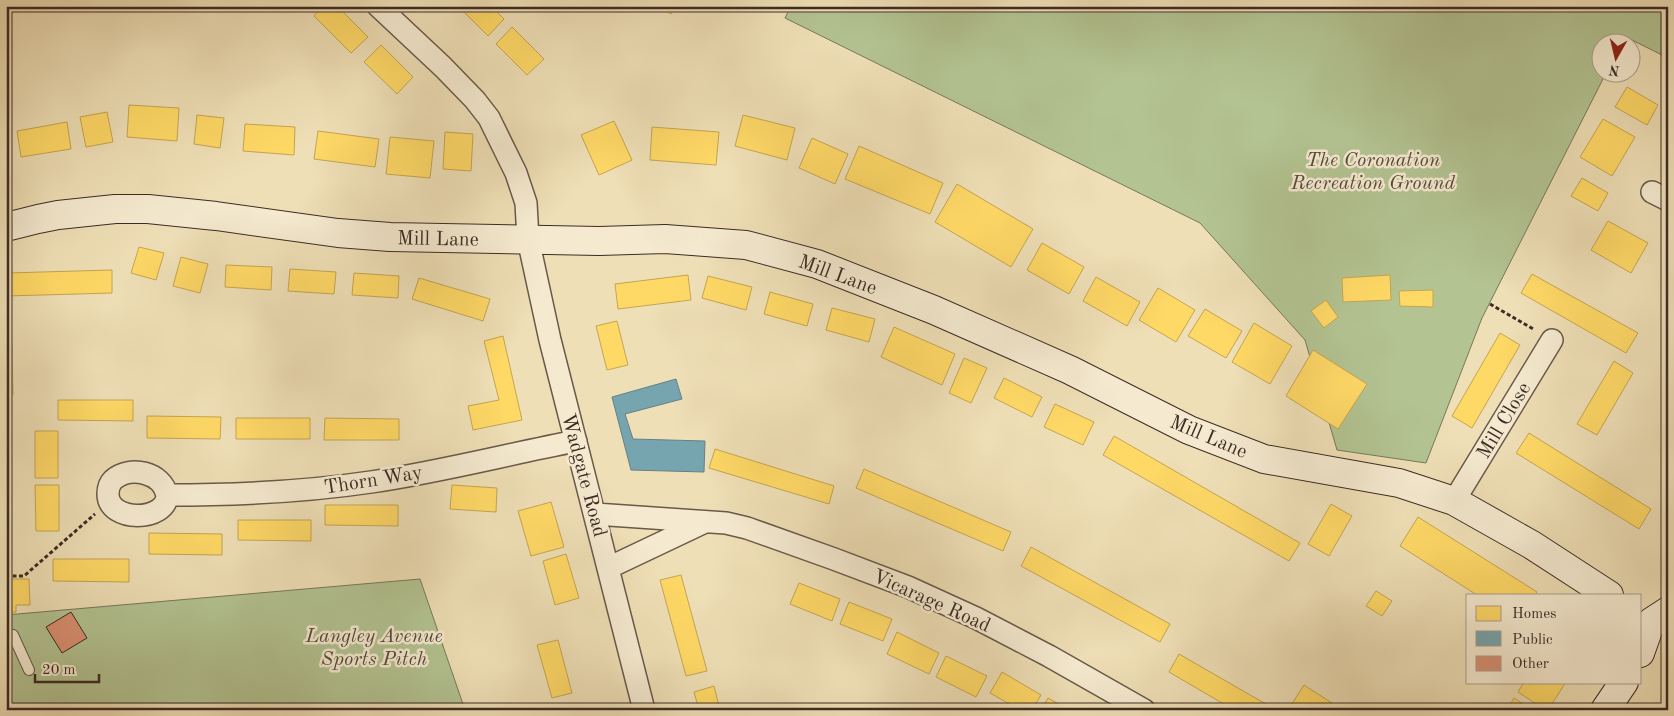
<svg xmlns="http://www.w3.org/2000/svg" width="1674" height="716" font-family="'Old Standard TT',serif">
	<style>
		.green { fill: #b3c392; stroke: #78785c }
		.homes { fill: #ffd966; stroke: #c4a553 }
		.public { fill: #76a5af; stroke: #658186 }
		.building { fill: #d99174; stroke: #3c2c26 }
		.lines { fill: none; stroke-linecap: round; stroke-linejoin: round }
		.lane-casing { stroke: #69594a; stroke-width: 12 }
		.street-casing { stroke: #69594a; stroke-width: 24 }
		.secondary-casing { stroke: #3c2c26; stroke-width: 30 }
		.path { stroke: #3c2c26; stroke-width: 3; stroke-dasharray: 4 2.5; stroke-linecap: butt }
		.lane { stroke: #f5ead0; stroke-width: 10 }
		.street { stroke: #f5ead0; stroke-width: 21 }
		.secondary { stroke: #f5ead0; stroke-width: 28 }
		.labels { text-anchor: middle; stroke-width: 5; stroke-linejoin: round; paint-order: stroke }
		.park-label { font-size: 20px; font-style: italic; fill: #544a3c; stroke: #f5ead0 }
		.street-label { font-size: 20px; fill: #3c2c26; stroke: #f5ead0 }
	</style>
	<rect width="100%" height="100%" fill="#efdfb6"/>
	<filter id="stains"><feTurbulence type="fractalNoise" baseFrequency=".004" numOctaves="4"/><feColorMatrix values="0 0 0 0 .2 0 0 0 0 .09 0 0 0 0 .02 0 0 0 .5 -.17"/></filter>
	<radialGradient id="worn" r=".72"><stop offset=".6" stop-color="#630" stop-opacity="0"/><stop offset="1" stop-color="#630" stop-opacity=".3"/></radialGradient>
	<!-- green -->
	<path class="green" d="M791,6H1668V58L1624,36L1621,42H1602V72L1606,73L1482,318L1426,463L1337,450L1305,340L1200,223L785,18Z
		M420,579L465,710H6V615Z"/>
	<!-- homes -->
	<path class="homes" d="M323,6H337L368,37L351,53L314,16Z
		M458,6H491L504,19L488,36Z
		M656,6H675L671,14Z
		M512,27L544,59L527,75L496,44Z
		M381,45L413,77L397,94L364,62Z
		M1627,87L1658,105L1647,125L1615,107Z
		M129,105L179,108L177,141L127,137Z
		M107,112L113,142L86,147L80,117Z
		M197,115L224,118L220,148L194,144Z
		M743,115L795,128L787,160L735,146Z
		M1603,119L1635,137L1612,176L1580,157Z
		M614,121L632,160L599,175L581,135Z
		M67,122L71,149L21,157L17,131Z
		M245,124L295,127L294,155L243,151Z
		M652,127L719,132L716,165L650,160Z
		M318,131L379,139L375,167L314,159Z
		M445,132L473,134L471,171L443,169Z
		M390,137L434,141L430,178L386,174Z
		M812,138L848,154L835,184L799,168Z
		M859,146L943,183L930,214L845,179Z
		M1582,178L1608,193L1598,211L1571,196Z
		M957,184L1033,229L1011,267L935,222Z
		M1608,221L1648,243L1631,273L1591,250Z
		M1042,243L1084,267L1069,294L1027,270Z
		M139,247L164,253L156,280L131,273Z
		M181,257L208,264L200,293L173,286Z
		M226,265L272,267L271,290L225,287Z
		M290,269L336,272L334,294L288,291Z
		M112,270V293L6,296V273Z
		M354,273L399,276L398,298L352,295Z
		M1532,274L1638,333L1626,353L1521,293Z
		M688,275L691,300L618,309L615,284Z
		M1390,275L1391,300L1343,302L1342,278Z
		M708,276L752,287L746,310L702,298Z
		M1096,277L1140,302L1127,326L1083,301Z
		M419,278L490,299L483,321L412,299Z
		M1158,288L1195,310L1176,342L1139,320Z
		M1433,290V307L1400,306L1399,291Z
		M770,292L813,304L807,326L764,314Z
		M1326,300L1338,317L1324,328L1311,311Z
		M832,308L875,319L869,342L826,330Z
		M1205,309L1242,331L1226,358L1188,336Z
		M617,321L628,365L607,370L596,326Z
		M1254,323L1292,346L1270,384L1232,362Z
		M894,327L955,354L942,385L881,357Z
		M1500,333L1520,345L1472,428L1452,416Z
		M503,336L522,420L473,430L468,406L499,400L484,341Z
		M12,346L13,395L6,396V347Z
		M1313,350L1367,384L1338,429L1286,396Z
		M964,358L987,368L971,403L949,393Z
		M1614,361L1633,373L1597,435L1577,424Z
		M1004,378L1042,397L1032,417L994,398Z
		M58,400H133V421L58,420Z
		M1055,404L1094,422L1083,445L1044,427Z
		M147,416L221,417L220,439L147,438Z
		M236,418H310V439H236Z
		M325,418L399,419V440H324Z
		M35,431H58V478H35Z
		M1529,433L1651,509L1639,529L1516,453Z
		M1114,436L1300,543L1289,561L1103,455Z
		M715,449L834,486L829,504L709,468Z
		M864,469L1011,532L1003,551L856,488Z
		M35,485H59V531H36Z
		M452,485L497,488L496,512L450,509Z
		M551,502L564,547L531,556L518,511Z
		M1331,504L1352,516L1329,556L1308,544Z
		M325,505H398V526L325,525Z
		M1418,517L1537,592L1535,595H1477L1400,546Z
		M238,520H311V541L238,540Z
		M149,533L222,534V555L149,554Z
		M1031,547L1170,624L1160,642L1021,566Z
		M566,554L579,598L555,605L543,561Z
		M53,559H129V582L53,581Z
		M681,575L707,671L686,676L660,580Z
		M6,579H29L30,605H16V612L6,613Z
		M799,583L840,599L832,621L790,604Z
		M1376,591L1392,601L1382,616L1366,606Z
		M849,602L892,619L883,641L840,624Z
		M897,632L939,653L929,674L887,654Z
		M558,640L572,693L552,698L537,645Z
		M1179,654L1271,707L1269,710H1234L1169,672Z
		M946,656L987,676L976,697L936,677Z
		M1002,672L1041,695L1032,710H1020L990,693Z
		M1524,682H1566L1548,710H1545L1518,692Z
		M1304,685L1332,703L1328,710H1288Z
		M714,686L720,710H699L694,692Z
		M1048,698L1069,710H1041Z
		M1514,698L1532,710H1507Z"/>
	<!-- public -->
	<path class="public" d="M676,379L682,399L625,414L633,439L705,441L704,472L631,470L612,397Z"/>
	<!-- building -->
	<path class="building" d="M71,612L87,638L62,653L46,627Z"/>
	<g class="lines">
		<defs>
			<path id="lane" d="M6,636L13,635L29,670"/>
			<path id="street" d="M378,6L443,67L475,100L489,118L516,173L526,203L528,239L550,340L644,710
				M1652,192L1668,200
				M167,495C162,472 130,465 113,480C109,484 108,489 108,494C108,523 167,522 167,495C235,495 304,492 371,482C440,472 508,454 576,441
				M1454,501L1552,340
				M595,514L726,523L747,528L834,559L908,587L976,618L1049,656L1144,710
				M608,568L705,522"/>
			<path id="secondary" d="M6,227L38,219L58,215L115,209H148L216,216L338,233L390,237L599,241L665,239L746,245L817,264L934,310L1070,370L1189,430L1264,459L1399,483L1454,501L1532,545L1609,595
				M1640,653L1651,622L1668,611
				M1605,710L1624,682"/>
		</defs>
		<!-- lane casing -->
		<use href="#lane" class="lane-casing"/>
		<!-- street casing -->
		<use href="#street" class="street-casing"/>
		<!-- secondary casing -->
		<use href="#secondary" class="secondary-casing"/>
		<!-- path -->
		<path class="path" d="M1490,304L1535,330
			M6,576H24L95,514"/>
		<!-- lane -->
		<use href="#lane" class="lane"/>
		<!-- street -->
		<use href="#street" class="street"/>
		<!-- secondary -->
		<use href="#secondary" class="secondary"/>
	</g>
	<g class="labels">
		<!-- park labels -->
		<g class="park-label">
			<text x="1373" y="166">The Coronation<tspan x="1373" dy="23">Recreation Ground</tspan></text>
			<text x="374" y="642">Langley Avenue<tspan x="374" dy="23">Sports Pitch</tspan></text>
		</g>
		<!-- street labels -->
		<g class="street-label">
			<text transform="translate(438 238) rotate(1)" y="7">Mill Lane</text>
			<text transform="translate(838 274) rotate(20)" y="7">Mill Lane</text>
			<text transform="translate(1503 420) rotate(-59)" y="7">Mill Close</text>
			<text transform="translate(1209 436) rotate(23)" y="7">Mill Lane</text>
			<text transform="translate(585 475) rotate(75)" y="7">Wadgate Road</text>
			<text transform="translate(373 479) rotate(-9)" y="7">Thorn Way</text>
			<text transform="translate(932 600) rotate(24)" y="7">Vicarage Road</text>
		</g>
	</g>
	<!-- margin -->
	<rect width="1674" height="716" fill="none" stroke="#efdfb6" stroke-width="25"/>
	<rect x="8" y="8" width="1659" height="701" fill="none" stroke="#3c2c26" stroke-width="2.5"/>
	<rect x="12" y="12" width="1649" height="691" fill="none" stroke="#3c2c26"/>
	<!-- legend -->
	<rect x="1466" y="594" width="175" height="90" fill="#f5ead0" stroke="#ab9e8c"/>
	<rect x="1476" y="606" width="25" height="15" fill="#ffd966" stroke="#ab9e8c"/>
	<text x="1512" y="618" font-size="15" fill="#3c2c26">Homes</text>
	<rect x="1476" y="631" width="25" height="15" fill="#76a5af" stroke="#ab9e8c"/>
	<text x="1512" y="644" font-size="15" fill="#3c2c26">Public</text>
	<rect x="1476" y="656" width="25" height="15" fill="#d99174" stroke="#ab9e8c"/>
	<text x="1512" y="668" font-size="15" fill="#3c2c26">Other</text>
	<!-- north arrow -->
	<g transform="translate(1616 58) rotate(188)"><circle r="24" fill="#f5ead0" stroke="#ab9e8c"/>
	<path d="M0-4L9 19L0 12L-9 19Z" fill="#8f2418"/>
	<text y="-8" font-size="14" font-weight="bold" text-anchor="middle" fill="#3c2c26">N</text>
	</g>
	<!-- scale -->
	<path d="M35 674v8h64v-8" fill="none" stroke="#3c2c26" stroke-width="2.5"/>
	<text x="42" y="674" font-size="15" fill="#3c2c26" stroke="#f5ead0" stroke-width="4" paint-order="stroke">20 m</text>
	<rect width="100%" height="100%" filter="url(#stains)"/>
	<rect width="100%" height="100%" fill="url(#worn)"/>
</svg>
